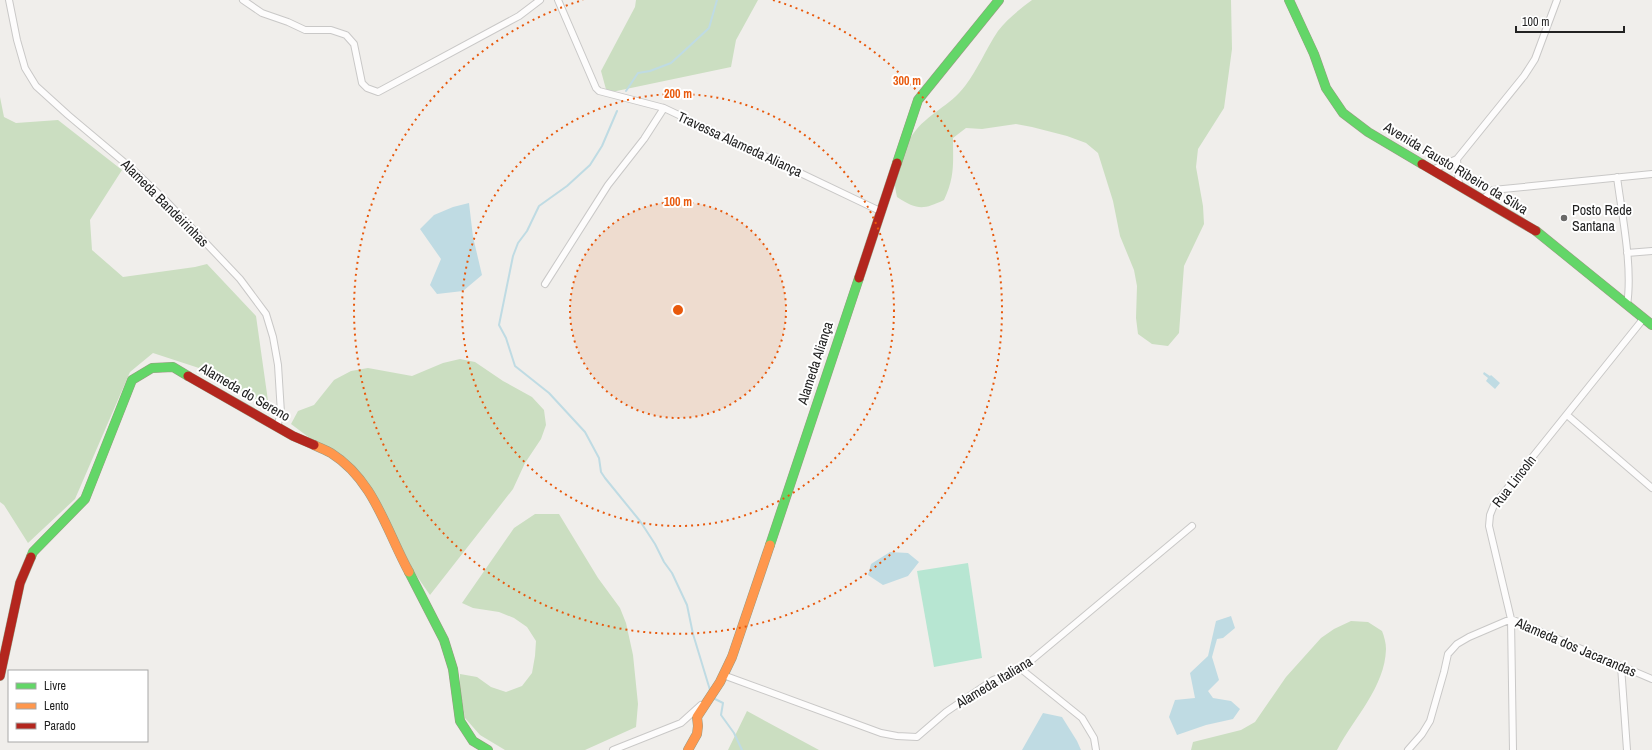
<svg xmlns="http://www.w3.org/2000/svg" width="1652" height="750" font-family="'Archivo Narrow',sans-serif">
	<style>
		.forest { fill: #cbdec1 }
		.pitch { fill: #b7e6d2 }
		.water { fill: #bfdbe3 }
		.lines { fill: none; stroke-linecap: round; stroke-linejoin: round }
		.stream { stroke: #bfdbe3; stroke-width: 2 }
		.street-casing { stroke: #c9c8c7; stroke-width: 8 }
		.fast-casing { stroke: #999a82; stroke-width: 10 }
		.slow-casing { stroke: #999a82; stroke-width: 10 }
		.jam-casing { stroke: #999a82; stroke-width: 10 }
		.street { stroke: #fdfcfc; stroke-width: 6 }
		.fast { stroke: #63d668; stroke-width: 9 }
		.slow { stroke: #ff974d; stroke-width: 9 }
		.jam { stroke: #b3261e; stroke-width: 9 }
		.ring { fill: none; stroke: #e8590c; stroke-width: 2; stroke-dasharray: 2 4 }
		.poi-dot { fill: #6a6968; stroke: #fff; stroke-width: 1.5 }
		.labels { text-anchor: middle; stroke-width: 4; stroke-linejoin: round; paint-order: stroke }
		.street-label { font-size: 14px; fill: #222; stroke: #fff }
		.poi-label { font-size: 14px; fill: #222; stroke: #fff; text-anchor: start }
		.centre { fill: #e8590c; stroke: #fff; stroke-width: 2 }
		.ring-label { font-size: 12px; text-anchor: middle; font-weight: bold; fill: #e8590c; stroke: #fff; stroke-width: 4; stroke-linejoin: round; paint-order: stroke }
	</style>
	<rect width="100%" height="100%" fill="#f0eeeb"/>
	<!-- forest -->
	<path class="forest" d="M636,0H758L736,40L731,67L607,93L601,71L635,7Z
		M1032,0H1231L1232,49L1224,108L1198,149L1196,167L1203,206L1204,224L1184,266L1179,333L1168,346L1152,344L1138,334L1136,318L1137,286L1134,270L1120,236L1113,201L1098,153L1086,143L1067,136L1032,127L1016,124L982,129L966,128L953,138C953,163 955,177 944,200C923,210 917,210 897,197C893,179 895,179 901,162C904,152 907,142 913,134C927,114 950,106 965,86C978,69 986,49 998,31C1007,19 1020,9 1032,0Z
		M0,97L4,117L16,123L58,120L122,170L90,220L92,250L123,277L195,267L207,264L256,316L269,408L205,370L153,353L130,372L75,499L28,543L4,505L0,502Z
		M460,359L475,362L503,381L532,397L544,410L546,425L541,439L525,463L513,489L430,595L414,572L373,490L348,462L311,439L291,424L298,411L314,405L334,380L351,371L368,368L412,376L443,363Z
		M535,514H559L598,578L620,608L626,623L633,655L638,704L636,727L585,750H505L480,735L465,718L460,689V674L477,677L491,687L506,692L522,686L532,673L535,656L536,641L527,627L514,618L499,612L473,608L462,603L514,528Z
		M1351,621L1368,622L1382,631C1384,636 1386,643 1386,649C1385,687 1354,718 1337,750H1191L1193,742L1241,730L1255,722L1286,677L1321,638L1334,629Z
		M747,711L819,750H728Z"/>
	<!-- pitch -->
	<path class="pitch" d="M968,563L982,658L934,667L917,571Z"/>
	<!-- water -->
	<path class="water" d="M469,203L473,237L482,275L463,291L437,294L430,285L441,259L420,229L434,215L453,207Z
		M1484,372L1490,376L1491,375L1500,383L1495,389L1486,381L1488,378L1483,374Z
		M890,552L908,553L919,562L908,576L883,585L868,575L871,564Z
		M1231,616L1235,628L1223,638L1217,639L1212,657L1219,680L1208,691L1213,698L1231,701L1240,709L1233,719L1206,725L1177,735L1169,717L1175,700L1195,698L1190,673L1208,656L1216,621Z
		M1043,713L1062,717L1077,741L1081,750H1022Z"/>
	<g class="lines">
		<!-- stream -->
		<path class="stream" d="M626,91L638,73L650,71L671,63L682,53L709,28L717,0
			M617,111L602,146L590,165L567,186L539,206L527,231L518,243L513,256L499,325L506,338L515,366L549,393L585,432L599,458L601,472L605,478L640,521L655,544L664,562L672,573L687,605L693,634L710,690
			M713,698L723,703L721,715L734,733L742,750"/>
		<defs>
			<path id="street" d="M9,0L17,40L25,68L36,86L68,115L131,168L167,202L240,279L266,314L273,337L278,365L281,413L277,427
				M243,0L262,13L288,22L305,30H331L346,35L354,44L362,83L367,88L378,92L519,16L540,0
				M558,0L596,88L599,91L664,108L880,211
				M1457,159L1459,186
				M1432,170L1457,159L1524,76L1535,59L1557,0
				M1617,177C1622,216 1633,267 1627,305
				M1482,200L1493,190L1652,174
				M1627,253L1652,251
				M545,284L608,185L644,139L664,108
				M1567,415L1652,488
				M1621,666L1627,750
				M1021,669L1082,718L1094,738L1096,750
				M723,675L881,733L897,736L917,737L946,712L993,680L1021,669L1192,526
				M613,750L681,723L701,705
				M1408,750L1422,734L1430,721L1444,672L1448,654L1457,644L1469,637L1511,619L1652,679
				M1513,750L1511,619L1489,526L1490,515L1494,505L1644,318"/>
			<path id="fast" d="M1289,0L1314,54L1326,88L1343,113L1368,132L1422,164
				M897,163L918,100L999,0
				M1536,231L1652,325
				M770,545L859,278
				M31,557L33,552L85,499L132,380L152,368L173,367L188,376
				M409,572L444,640L453,669L460,721L473,741L488,750"/>
			<path id="slow" d="M314,445C320,448 326,450 331,453C374,480 386,530 409,572
				M688,750L697,734L698,726L697,717L720,682L732,657L770,545"/>
			<path id="jam" d="M1422,164L1536,231
				M859,278L897,163
				M188,376L293,436L314,445
				M0,676L20,583L31,557"/>
		</defs>
		<!-- street casing -->
		<use href="#street" class="street-casing"/>
		<!-- fast casing -->
		<use href="#fast" class="fast-casing"/>
		<!-- slow casing -->
		<use href="#slow" class="slow-casing"/>
		<!-- jam casing -->
		<use href="#jam" class="jam-casing"/>
		<!-- street -->
		<use href="#street" class="street"/>
		<!-- fast -->
		<use href="#fast" class="fast"/>
		<!-- slow -->
		<use href="#slow" class="slow"/>
		<!-- jam -->
		<use href="#jam" class="jam"/>
	</g>
	<!-- distance rings -->
	<circle cx="678" cy="310" r="108" fill="#e8590c" fill-opacity=".12"/>
	<g class="ring">
		<circle cx="678" cy="310" r="108"/>
		<circle cx="678" cy="310" r="216"/>
		<path d="M773 0A324 324 0 1 1 583 0"/>
	</g>
	<!-- markers -->
	<circle class="poi-dot" cx="1564" cy="218" r="4"/>
	<g class="labels">
		<!-- street labels -->
		<g class="street-label">
			<text transform="translate(740 144) rotate(25)" y="5">Travessa Alameda Aliança</text>
			<text transform="translate(1456 168) rotate(31)" y="5">Avenida Fausto Ribeiro da Silva</text>
			<text transform="translate(165 203) rotate(45)" y="5">Alameda Bandeirinhas</text>
			<text transform="translate(815 363) rotate(-72)" y="5">Alameda Aliança</text>
			<text transform="translate(245 392) rotate(30)" y="5">Alameda do Sereno</text>
			<text transform="translate(1514 481) rotate(-52)" y="5">Rua Lincoln</text>
			<text transform="translate(1576 647) rotate(23)" y="5">Alameda dos Jacarandas</text>
			<text transform="translate(994 682) rotate(-31)" y="5">Alameda Italiana</text>
		</g>
		<!-- poi labels -->
		<g class="poi-label">
			<text x="1572" y="215">Posto Rede<tspan x="1572" dy="16">Santana</tspan></text>
		</g>
	</g>
	<circle cx="678" cy="310" r="6" class="centre"/>
	<g class="ring-label">
		<text x="907" y="85">300 m</text>
		<text x="678" y="98">200 m</text>
		<text x="678" y="206">100 m</text>
	</g>
	<!-- legend -->
	<rect x="8" y="670" width="140" height="72" fill="#ffffff" stroke="#a7a7a7"/>
	<rect x="16" y="683" width="20" height="6" fill="#63d668" stroke="#a7a7a7"/>
	<text x="44" y="690" font-size="12" fill="#222222">Livre</text>
	<rect x="16" y="703" width="20" height="6" fill="#ff974d" stroke="#a7a7a7"/>
	<text x="44" y="710" font-size="12" fill="#222222">Lento</text>
	<rect x="16" y="723" width="20" height="6" fill="#b3261e" stroke="#a7a7a7"/>
	<text x="44" y="730" font-size="12" fill="#222222">Parado</text>
	<!-- scale -->
	<path d="M1516 26v6h108v-6" fill="none" stroke="#222222" stroke-width="2"/>
	<text x="1522" y="26" font-size="12" fill="#222222" stroke="#ffffff" stroke-width="3" paint-order="stroke">100 m</text>
</svg>
